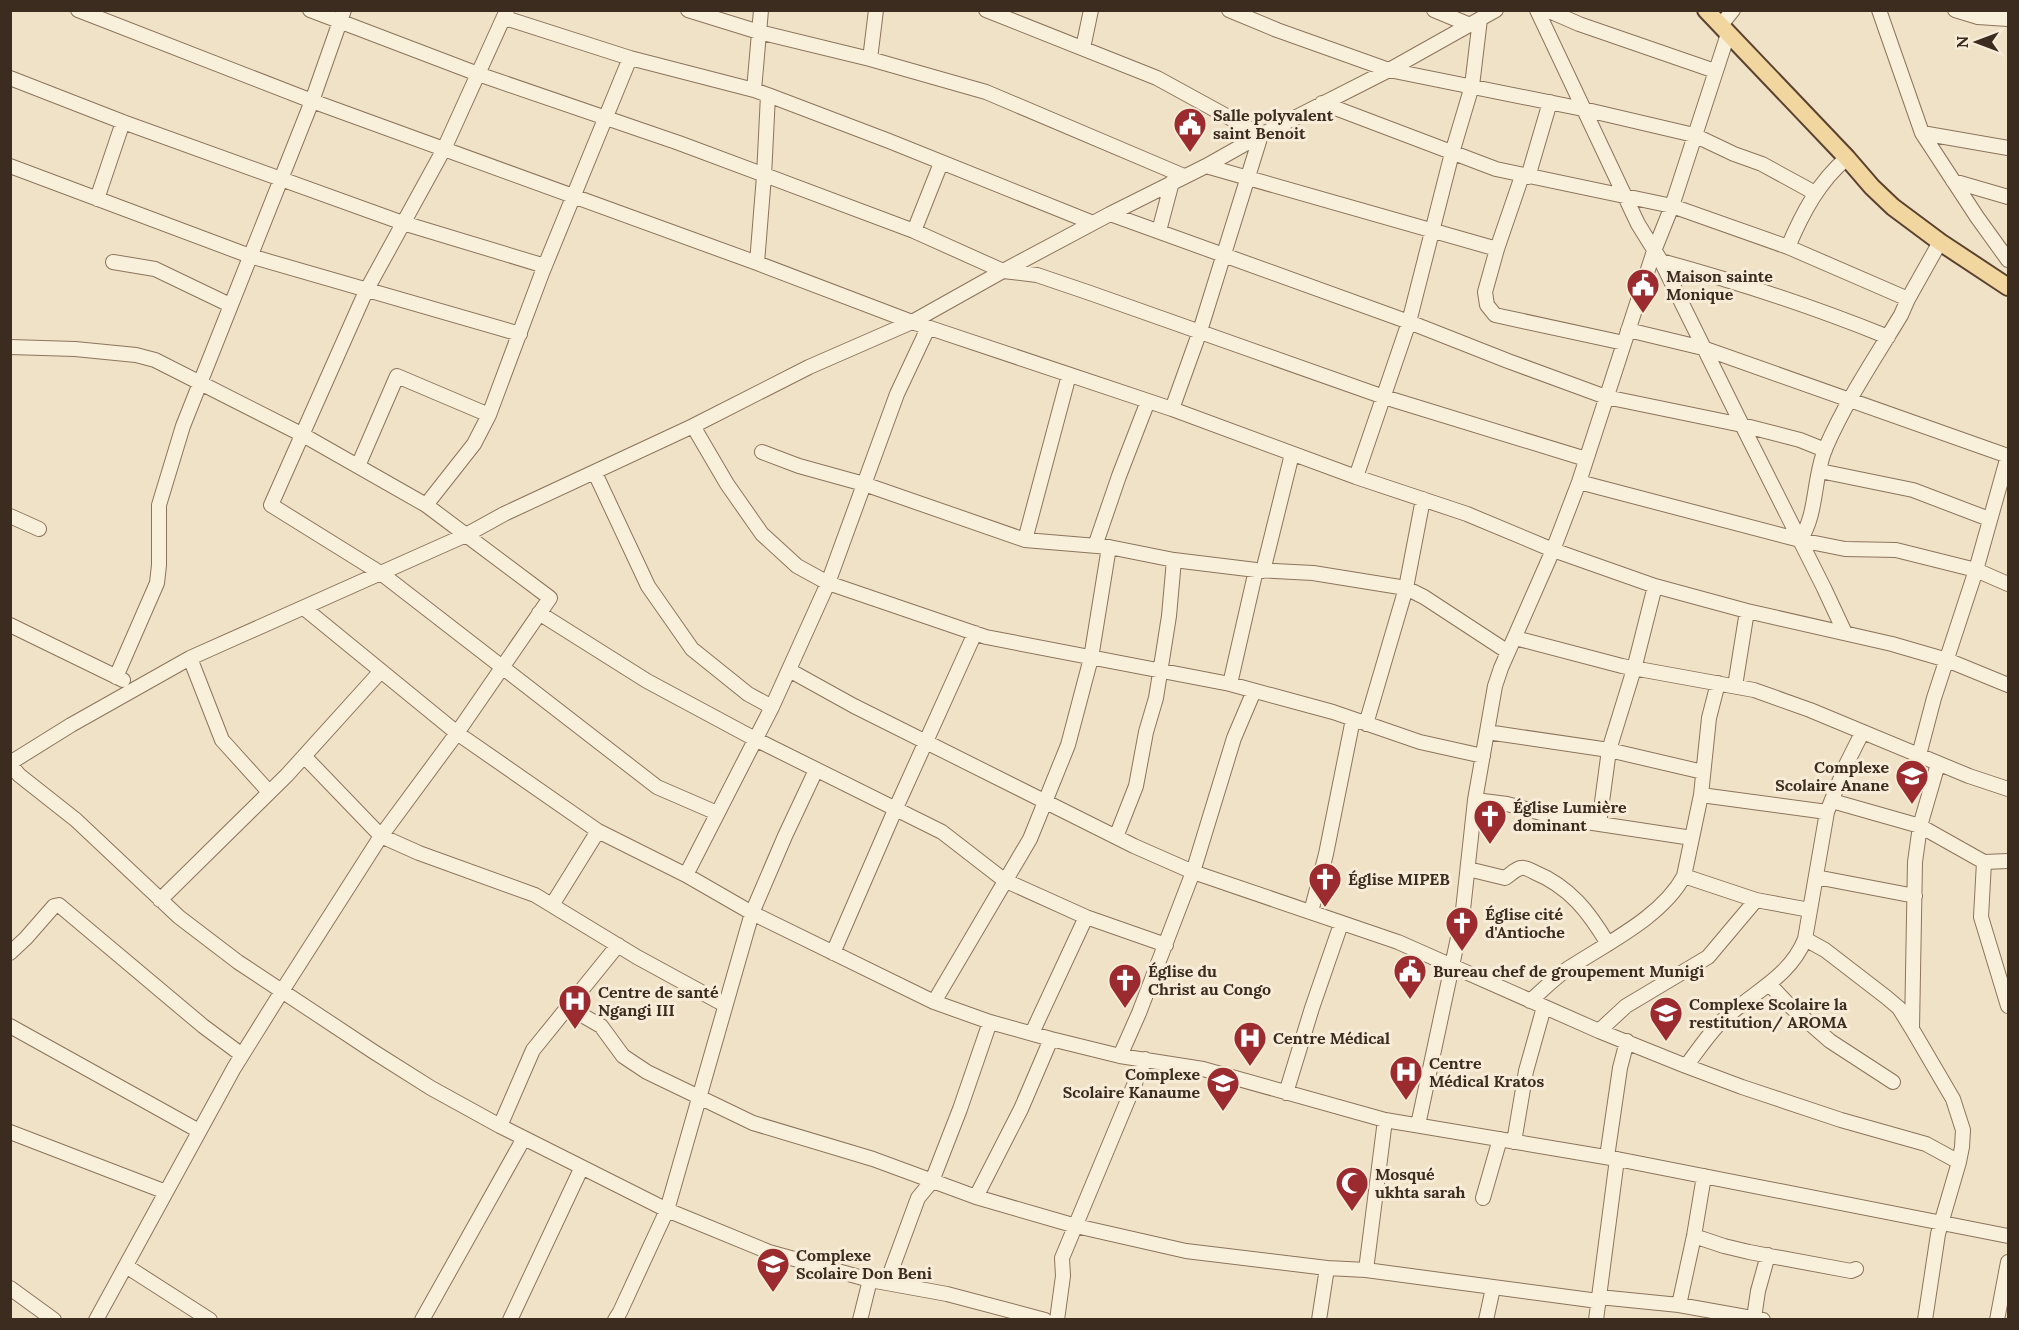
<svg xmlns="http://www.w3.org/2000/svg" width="2019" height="1330" font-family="Lora,serif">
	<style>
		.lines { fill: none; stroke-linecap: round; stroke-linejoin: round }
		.minor-casing { stroke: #8c745c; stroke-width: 16 }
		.major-casing { stroke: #5a4230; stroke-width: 20 }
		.minor { stroke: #f9f0db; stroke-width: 14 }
		.major { stroke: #f2d69f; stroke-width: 16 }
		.labels { text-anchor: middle; stroke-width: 6; stroke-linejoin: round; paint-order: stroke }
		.poi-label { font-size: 16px; font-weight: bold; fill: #3c2c20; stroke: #f6ecd7; text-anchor: start }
	</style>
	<rect width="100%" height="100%" fill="#efe2c7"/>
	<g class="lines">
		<defs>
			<path id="minor" d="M78,10L312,101L757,263L912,322L1172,409L1356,477L1467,514L1553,550L1655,586L1747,611L1892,644L1947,660L2008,685
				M310,10L478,74L679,143L914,231L1003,271L1037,275L1090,293L1384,397L1586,459
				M507,10L444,149L366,291L271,505L382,574L657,787L717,813
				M688,10L759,32L870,59L986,92L1184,176
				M986,10L1157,78L1261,135L1200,331L1172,409
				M1229,10L1277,30L1389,70L1583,109L1694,135L1734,154L1762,164L1815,193
				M1434,10L1470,25
				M1537,10L1638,224L1661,261L1742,425L1824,588L1845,633
				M1547,10L1579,24L1715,71
				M1879,10L1922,133L1977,217L2008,260
				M1955,10L1978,17L2008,19
				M505,18L630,58L754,90
				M1721,25L1733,10
				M1083,48L1091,10
				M870,59L876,10
				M10,78L123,122L403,223L545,266
				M768,95L889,141L1093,223
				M1322,103L1496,169L1672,206L1788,247L1908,299
				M1922,133L2008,148
				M10,166L250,256L520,334
				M1206,166L1497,249
				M1522,176L1497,249L1485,292L1487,305L1495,315L1624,343
				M1528,177L1550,102
				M1953,181L2008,197
				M97,199L123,122
				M1110,214L1409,322L1508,361L1606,397L1742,425L1800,440L1825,450
				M914,231L941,163
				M1159,231L1172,182
				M1788,247C1802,214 1819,181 1847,158
				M1661,261C1738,282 1814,307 1888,337
				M113,262L155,269L230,305
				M757,263L764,176L768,95L754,90L761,10
				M1628,330L1703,348L2008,456
				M10,347L75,349L136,355L155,360L303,435L426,505L550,598L457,733L381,836L282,991L234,1068L96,1320
				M693,426L727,484L762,534L797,566L828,583L986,637L1230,684L1333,712L1420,742L1483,756
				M762,452L799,466L864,484L1025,540L1109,547L1174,560L1256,570L1313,573L1406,588L1424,597L1508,652
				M358,466L397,376L489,415
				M1820,471L1913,490L1989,519
				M595,473L648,586L692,649L748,694L772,707
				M1356,477L1409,322L1452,153L1472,86L1480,19
				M1579,482L1800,540L1845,549L1896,550L1976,570L2008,584
				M426,505L474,444L489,415L542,273L630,58
				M10,516L39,529
				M1025,540L1069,375
				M1800,540C1818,513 1813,476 1826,447C1846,401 1875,358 1901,315L1908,299L1940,242
				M1095,546L1119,476L1148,401
				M1263,571L1292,454
				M304,608L457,733L598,831L686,875L752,913L934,1002L990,1022L1051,1039L1120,1056L1203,1069L1385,1120
				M539,613L647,681L755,739L942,832L1004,880L1086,917L1166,945
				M10,625L123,680
				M1515,638L1622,666L1754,690L1810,710L1969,776L2008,789
				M190,658L222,740L269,792
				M789,670L854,706L1134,846L1193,872L1398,942L1599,1031L1686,1066L1742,1087L1841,1120L1926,1144L1959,1162
				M116,677L157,583L159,565V505L183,426L312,101L344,10
				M1230,684L1256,570
				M1735,686L1747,611
				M1366,724L1406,588L1423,499
				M1487,732L1609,750L1703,772
				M1919,755L1934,698L1976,570L2008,456
				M304,756L381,836L419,853L535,895L637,957L725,1005
				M10,763L71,725L190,658L466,535L504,514L693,426L809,367L912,322L1003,271L1110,214L1206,166L1261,135L1389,70L1496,10
				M10,764L19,775L76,820L179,917L238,962L374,1052L431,1088L500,1126L667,1210L769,1252L870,1280L947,1294L1045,1320
				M1701,795L1827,812
				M1475,800L1507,804L1560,818L1692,838
				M1832,801L1920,826L1984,862L2008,861
				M1599,824L1609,750L1634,669L1655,586
				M1116,837L1136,786L1146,732L1156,698L1169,616L1174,560
				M1984,862L1981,917L2008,1006
				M1468,869L1505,878C1510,875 1515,869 1521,868C1525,867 1530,870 1534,872C1570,887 1589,912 1608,944
				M686,875L772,707L828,583L897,394L928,328
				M1684,876L1756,900L1810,910
				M1816,877L1915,896
				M160,900L287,775L381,671
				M552,905L598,831
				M1311,912L1326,854L1353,719
				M1805,939L1825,950L1886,997L1899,1008L1912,1029
				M10,953L26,938L54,906L59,905L203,1026L242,1055
				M833,953L895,810L975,633
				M1769,984L1790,1006L1830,1041L1893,1082
				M1530,1001C1543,990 1555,977 1569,968C1607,943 1662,917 1684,876L1701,795L1709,718L1718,683
				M934,1002L1030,839L1068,745L1091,658L1109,547
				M568,1007L601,1026L623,1056L647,1072L753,1123L873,1159L976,1197L1076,1226L1186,1251L1327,1268
				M10,1026L199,1131
				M1599,1031L1626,1006L1708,957L1756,900
				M1032,1033L1086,917
				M1120,1056L1139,1013L1193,872L1234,738L1254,691
				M1686,1066C1696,1053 1706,1038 1717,1026C1746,995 1789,980 1805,939L1827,812L1846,765L1862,733
				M1286,1093L1312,1008L1341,924
				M1418,1125L1462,919L1475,800L1495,686L1501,668L1553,550L1579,482L1654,251L1672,206L1728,34
				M500,1126L533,1050L618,945
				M10,1132L166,1192
				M1514,1142L1526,1071L1544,1007
				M1607,1157L1620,1068L1627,1041
				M976,1197L1021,1109L1051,1039
				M1483,1198L1500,1139
				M1694,1236L1724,1246L1749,1252L1851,1271L1856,1269
				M126,1266L210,1320
				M1366,1270L1598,1301
				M887,1282L918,1198L932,1181L960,1109L990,1022
				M10,1288L54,1320
				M1599,1297L1679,1305L1763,1320
				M1679,1305L1694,1236L1704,1176
				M1754,1318L1758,1291L1768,1255
				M422,1320L524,1138
				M510,1320L581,1169
				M615,1320L620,1312L667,1210L752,913L785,836L816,770
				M860,1320L870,1280
				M1057,1320L1063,1276L1062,1258L1145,1059
				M1319,1320L1327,1268L1366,1270L1385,1120L1617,1159L2008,1236
				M1486,1320L1493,1288
				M1596,1320L1617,1159
				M1925,1320L1938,1234L1959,1162L1962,1147L1963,1130L1953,1099L1912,1029L1915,862L1920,826L1938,764
				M1997,1320L2008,1262"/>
			<path id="major" d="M1706,10L1847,158L1872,187L1893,207L1940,242L2008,287"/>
		</defs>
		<!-- minor casing -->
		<use href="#minor" class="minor-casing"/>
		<!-- major casing -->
		<use href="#major" class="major-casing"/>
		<!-- minor -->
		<use href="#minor" class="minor"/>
		<!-- major -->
		<use href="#major" class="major"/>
	</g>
	<!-- icons -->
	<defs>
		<symbol id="civic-pin" viewBox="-11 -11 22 30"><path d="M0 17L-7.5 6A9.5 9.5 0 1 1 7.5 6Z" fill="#9c2b2f" stroke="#f6ecd7"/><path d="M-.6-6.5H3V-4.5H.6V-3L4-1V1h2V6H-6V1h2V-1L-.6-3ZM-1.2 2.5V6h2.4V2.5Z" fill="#fff"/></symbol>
		<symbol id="school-pin" viewBox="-11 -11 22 30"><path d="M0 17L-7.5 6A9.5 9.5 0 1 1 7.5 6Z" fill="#9c2b2f" stroke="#f6ecd7"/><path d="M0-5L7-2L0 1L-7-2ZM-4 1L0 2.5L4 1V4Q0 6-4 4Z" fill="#fff"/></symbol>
		<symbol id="church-pin" viewBox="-11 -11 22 30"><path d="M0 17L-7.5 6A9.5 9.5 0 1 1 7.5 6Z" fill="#9c2b2f" stroke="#f6ecd7"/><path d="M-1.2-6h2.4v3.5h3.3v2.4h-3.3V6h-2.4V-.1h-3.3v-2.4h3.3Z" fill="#fff"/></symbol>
		<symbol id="hospital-pin" viewBox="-11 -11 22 30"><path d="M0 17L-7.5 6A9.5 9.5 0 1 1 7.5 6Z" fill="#9c2b2f" stroke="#f6ecd7"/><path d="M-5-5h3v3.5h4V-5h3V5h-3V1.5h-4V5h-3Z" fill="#fff"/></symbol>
		<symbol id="mosque-pin" viewBox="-11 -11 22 30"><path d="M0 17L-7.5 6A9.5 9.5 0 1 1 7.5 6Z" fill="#9c2b2f" stroke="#f6ecd7"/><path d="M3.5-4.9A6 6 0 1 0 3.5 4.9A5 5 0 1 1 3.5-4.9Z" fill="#fff"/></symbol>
	</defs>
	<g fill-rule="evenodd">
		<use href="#civic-pin" x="1171" y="105" width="38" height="52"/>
		<use href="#civic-pin" x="1624" y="266" width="38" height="52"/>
		<use href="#school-pin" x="1893" y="757" width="38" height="52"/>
		<use href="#church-pin" x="1471" y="797" width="38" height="52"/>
		<use href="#church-pin" x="1306" y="860" width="38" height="52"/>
		<use href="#church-pin" x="1443" y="904" width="38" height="52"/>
		<use href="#civic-pin" x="1391" y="952" width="38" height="52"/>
		<use href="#church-pin" x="1106" y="961" width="38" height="52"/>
		<use href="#hospital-pin" x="556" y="982" width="38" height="52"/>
		<use href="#school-pin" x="1647" y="994" width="38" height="52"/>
		<use href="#hospital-pin" x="1231" y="1019" width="38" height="52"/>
		<use href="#hospital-pin" x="1387" y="1053" width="38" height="52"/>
		<use href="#school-pin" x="1204" y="1064" width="38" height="52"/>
		<use href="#mosque-pin" x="1333" y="1164" width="38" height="52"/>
		<use href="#school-pin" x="754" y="1245" width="38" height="52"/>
	</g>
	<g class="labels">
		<!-- poi labels -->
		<g class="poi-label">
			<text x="1213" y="121">Salle polyvalent<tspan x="1213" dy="18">saint Benoit</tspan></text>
			<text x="1666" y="282">Maison sainte<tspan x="1666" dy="18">Monique</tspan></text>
			<text x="1889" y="773" text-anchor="end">Complexe<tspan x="1889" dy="18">Scolaire Anane</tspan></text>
			<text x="1513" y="813">Église Lumière<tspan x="1513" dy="18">dominant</tspan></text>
			<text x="1348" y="885">Église MIPEB</text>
			<text x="1485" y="920">Église cité<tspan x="1485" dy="18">d'Antioche</tspan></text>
			<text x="1148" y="977">Église du<tspan x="1148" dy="18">Christ au Congo</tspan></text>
			<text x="1433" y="977">Bureau chef de groupement Munigi</text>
			<text x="598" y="998">Centre de santé<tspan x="598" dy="18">Ngangi III</tspan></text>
			<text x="1689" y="1010">Complexe Scolaire la<tspan x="1689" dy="18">restitution/ AROMA</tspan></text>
			<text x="1273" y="1044">Centre Médical</text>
			<text x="1429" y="1069">Centre<tspan x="1429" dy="18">Médical Kratos</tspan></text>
			<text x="1200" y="1080" text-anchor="end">Complexe<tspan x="1200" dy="18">Scolaire Kanaume</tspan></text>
			<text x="1375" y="1180">Mosqué<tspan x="1375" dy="18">ukhta sarah</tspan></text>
			<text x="796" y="1261">Complexe<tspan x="796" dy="18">Scolaire Don Beni</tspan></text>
		</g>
	</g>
	<!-- border -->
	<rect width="2019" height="1330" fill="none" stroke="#3c2c20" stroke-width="24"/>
	<!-- north arrow -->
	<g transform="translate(1977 42) rotate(270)" stroke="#f6ecd7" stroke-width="4.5" paint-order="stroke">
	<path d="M0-4.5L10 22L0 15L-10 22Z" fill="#3c2c20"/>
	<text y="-9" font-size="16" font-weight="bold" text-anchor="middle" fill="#3c2c20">N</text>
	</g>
</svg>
